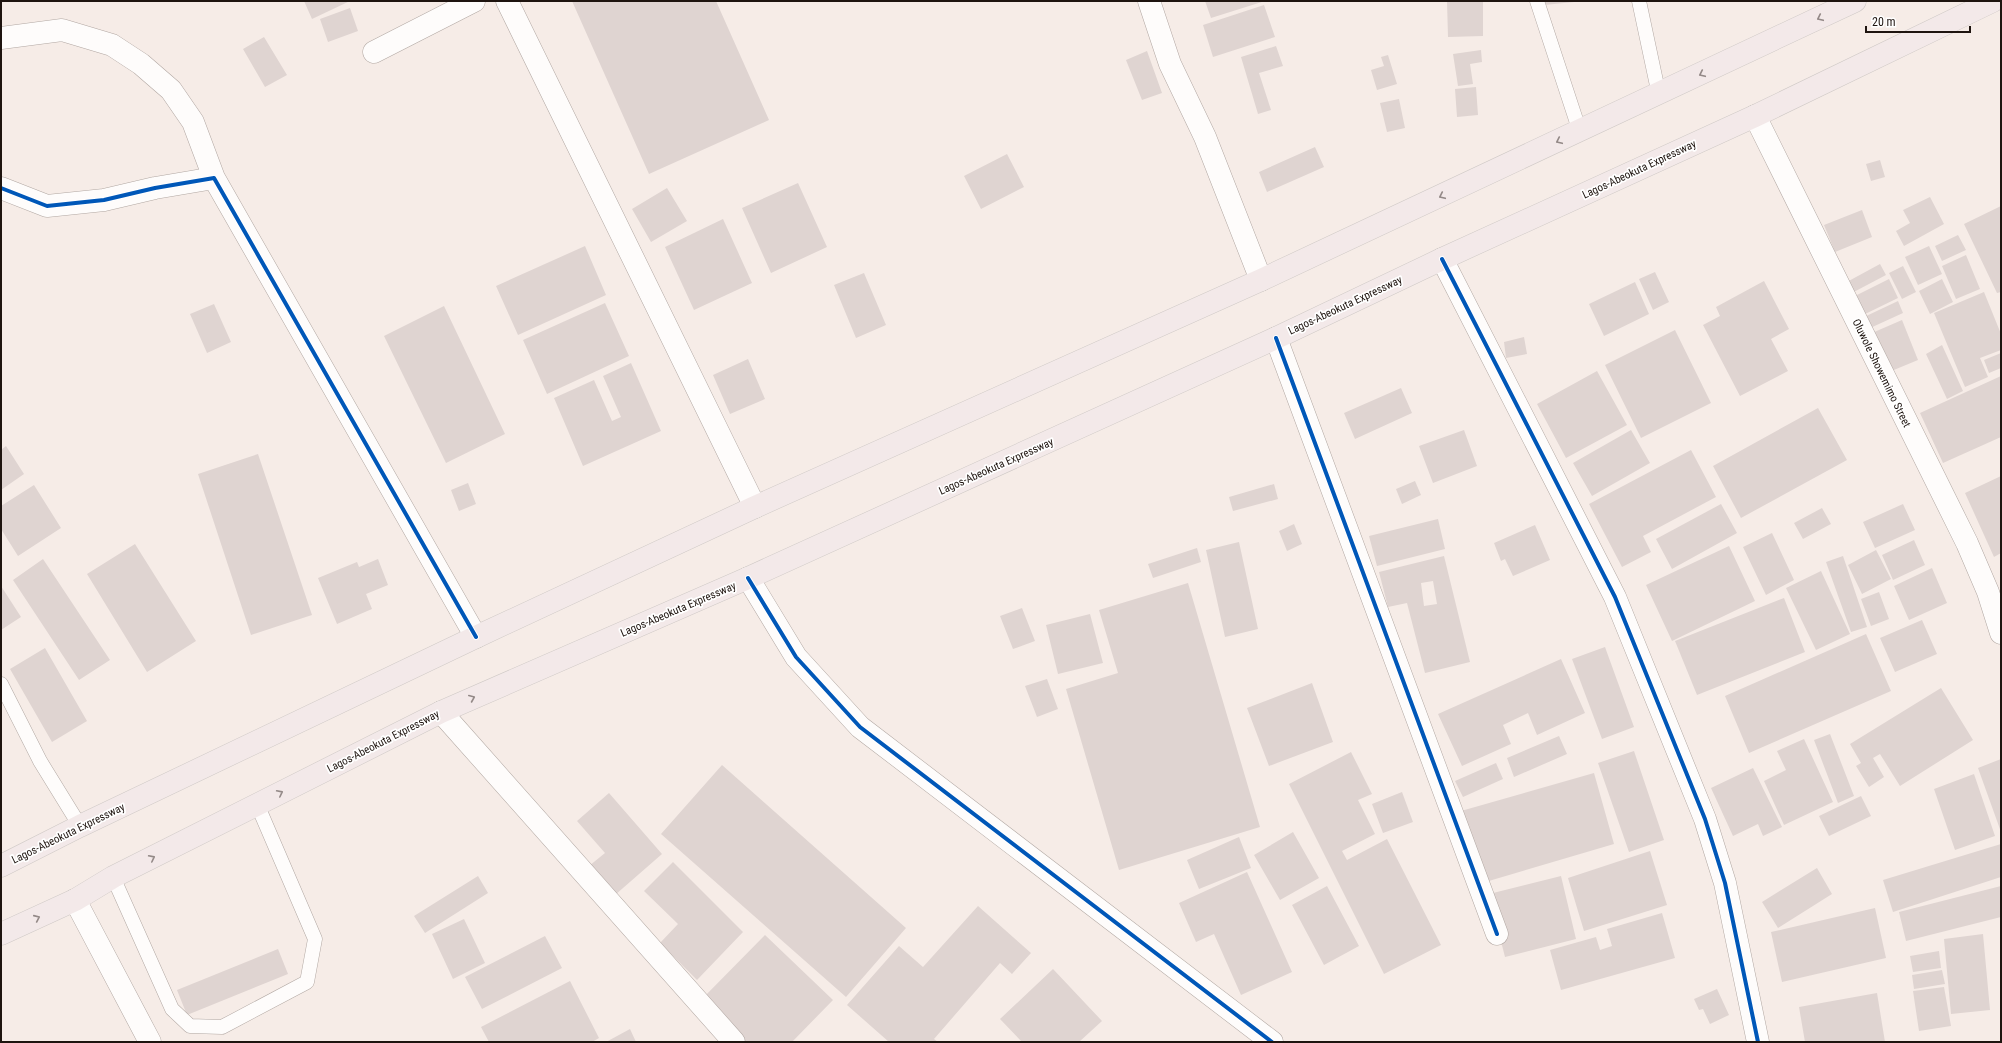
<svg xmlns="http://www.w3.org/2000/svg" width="2002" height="1043" font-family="'Roboto Condensed',sans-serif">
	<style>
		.building { fill: #dfd4d1; fill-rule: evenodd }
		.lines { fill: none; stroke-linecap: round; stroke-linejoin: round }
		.lane-casing { stroke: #b1a7a2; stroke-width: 15 }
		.street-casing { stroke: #b1a7a2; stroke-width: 23 }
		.highway-casing { stroke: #cfc9c6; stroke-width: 23 }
		.lane { stroke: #fefcfb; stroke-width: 14 }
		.street { stroke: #fefcfb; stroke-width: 22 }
		.highway { stroke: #f3e9e9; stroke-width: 22 }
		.cycleway-casing { stroke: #fff; stroke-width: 6 }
		.cycleway { stroke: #0057b8; stroke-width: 4 }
		.oneway { stroke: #938987 }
		.labels { text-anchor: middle; stroke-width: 3.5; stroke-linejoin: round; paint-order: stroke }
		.street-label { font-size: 11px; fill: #1e140f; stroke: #fff }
	</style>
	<rect width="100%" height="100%" fill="#f6ece7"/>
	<!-- building -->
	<path class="building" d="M304,1H350L312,19Z
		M572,1H716L769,120L649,174Z
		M1205,1H1265L1211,18Z
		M1447,1H1483V36L1448,37Z
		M1543,1H1574V2L1544,5Z
		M1264,5L1275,37L1213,57L1203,25Z
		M350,8L358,31L328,42L320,19Z
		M264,37L287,75L265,87L243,49Z
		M1276,46L1283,66L1259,73L1271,110L1258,114L1241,57Z
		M1481,50L1482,62L1470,64L1473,84L1458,86L1453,54Z
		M1147,51L1162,93L1142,100L1126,60Z
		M1388,55L1397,84L1377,90L1371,70L1384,66L1381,57Z
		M1476,87L1478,115L1457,117L1455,89Z
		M1399,99L1405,128L1387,132L1380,103Z
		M1315,147L1324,167L1267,192L1259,172Z
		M1007,154L1024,187L981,209L964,176Z
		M1880,160L1885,177L1871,181L1866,164Z
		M798,183L827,247L771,273L742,208Z
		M667,188L687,221L651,242L632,209Z
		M1930,197L1944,224L1904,246L1896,231L1910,223L1903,210Z
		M2001,206V292L1997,293L1964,224Z
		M1862,210L1872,237L1835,252L1824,225Z
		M723,219L752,283L694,310L665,247Z
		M1958,235L1966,250L1942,261L1935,246Z
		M585,246L606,295L518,335L496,286Z
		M1929,246L1942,274L1918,285L1905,257Z
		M1966,255L1980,289L1956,299L1942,266Z
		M1880,264L1886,275L1850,294L1845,283Z
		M1903,266L1916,292L1902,299L1889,273Z
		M1655,272L1669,302L1653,310L1639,279Z
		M864,273L886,325L856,338L834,285Z
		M1889,279L1898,298L1861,316L1853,297Z
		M1942,279L1953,302L1930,314L1919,291Z
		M1764,281L1789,329L1771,339L1788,371L1740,396L1703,325L1720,316L1716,307Z
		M1635,282L1649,314L1604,336L1589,304Z
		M1984,292L2001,334V350L1980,358L1988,377L1965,387L1934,313Z
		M1898,301L1903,313L1868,329L1862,318Z
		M605,303L629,356L547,394L523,340Z
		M214,304L231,342L207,353L190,314Z
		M444,306L505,434L446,463L384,336Z
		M1902,320L1918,360L1889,372L1872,333Z
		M1675,330L1711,403L1641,438L1605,365Z
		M1524,337L1527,354L1506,358L1504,342Z
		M1942,345L1963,391L1947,399L1926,354Z
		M2001,353V368L1989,373L1984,360Z
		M748,359L765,399L730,414L713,375Z
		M631,363L661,431L583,466L554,398L594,380L612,421L621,417L603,376Z
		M1597,371L1627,425L1566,458L1537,404Z
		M2001,376V437L1943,463L1920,413Z
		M1401,388L1412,413L1355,439L1344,413Z
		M1818,408L1847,460L1741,518L1713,466Z
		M1464,430L1477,466L1433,483L1419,446Z
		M1631,430L1650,463L1592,496L1573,463Z
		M6,446L24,474L1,490V450Z
		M1691,450L1716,497L1643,536L1651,552L1622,567L1589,504Z
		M258,454L312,615L251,635L198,474Z
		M2001,476V553L1994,557L1965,493Z
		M1415,481L1421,495L1402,504L1396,489Z
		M468,483L476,504L459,511L451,490Z
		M1274,484L1278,499L1233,511L1229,497Z
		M34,485L61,528L18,556L1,529V506Z
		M1721,504L1737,533L1672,569L1656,539Z
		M1903,504L1915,530L1875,548L1863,522Z
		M1822,508L1831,524L1803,539L1794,523Z
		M1438,519L1445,549L1377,566L1369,536Z
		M1294,524L1302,544L1287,551L1279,531Z
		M1535,525L1550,560L1513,576L1505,559L1501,561L1494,543Z
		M1772,533L1794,580L1766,595L1743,547Z
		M1914,540L1925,565L1893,580L1882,555Z
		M1239,542L1258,629L1225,637L1206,550Z
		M135,544L196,641L147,672L87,574Z
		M1729,546L1755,601L1672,641L1646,585Z
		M1197,548L1201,562L1153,578L1148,564Z
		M1876,550L1891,579L1862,594L1848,565Z
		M1444,556L1470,662L1425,673L1407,603L1388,607L1379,572ZM1433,581L1437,604L1424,606L1421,583Z
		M1843,556L1867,627L1851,632L1826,562Z
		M43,559L110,660L79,680L13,580Z
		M378,559L388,585L366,594L372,609L337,624L318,578L357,562L359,567Z
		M1932,568L1947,603L1909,620L1894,586Z
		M1821,571L1850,634L1816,650L1786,588Z
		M1188,583L1260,827L1119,870L1066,689L1118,673L1099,610Z
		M1,586L21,617L1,630Z
		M1879,592L1889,619L1871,626L1861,599Z
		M1784,598L1805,652L1697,695L1675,641Z
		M1022,608L1035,641L1013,649L1000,616Z
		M1090,614L1103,663L1058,674L1046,625Z
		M1922,620L1937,654L1895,672L1880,638Z
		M1866,634L1891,691L1749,753L1725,696Z
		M1605,647L1634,727L1602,739L1572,659Z
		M45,648L87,721L52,742L10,669Z
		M1561,659L1585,713L1537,735L1528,713L1503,725L1511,744L1462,766L1438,714Z
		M1047,679L1058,709L1037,717L1025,686Z
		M1312,683L1333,742L1269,766L1247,708Z
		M1941,688L1973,740L1900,786L1880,754L1873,758L1884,777L1869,787L1856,766L1861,763L1850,744Z
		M1830,734L1854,796L1838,803L1814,740Z
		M1559,736L1567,754L1514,777L1507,758Z
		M1804,739L1833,802L1784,825L1764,781L1786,770L1777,751Z
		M1634,751L1664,840L1629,852L1598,763Z
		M1351,752L1372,794L1358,800L1375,834L1342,851L1347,860L1387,839L1441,945L1384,974L1289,784Z
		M2001,759V832L1978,768Z
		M1496,763L1503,779L1463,797L1455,781Z
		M722,765L906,928L846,997L661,834Z
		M1753,768L1782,827L1763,836L1758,824L1733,836L1711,788Z
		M1594,773L1614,844L1482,883L1461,811Z
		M1974,774L1995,836L1955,850L1934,789Z
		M1402,792L1413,822L1383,833L1372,804Z
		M609,793L662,854L615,895L589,866L605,853L577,821Z
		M1861,796L1871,816L1829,836L1819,816Z
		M1293,832L1319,878L1280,900L1254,855Z
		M1239,837L1251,868L1199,889L1187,860Z
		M2001,844V877L1893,912L1883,880Z
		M1650,851L1667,905L1584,931L1568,878Z
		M673,862L743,932L697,980L660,943L678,924L644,891Z
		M1817,868L1832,894L1778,928L1762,902Z
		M1247,872L1292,972L1241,995L1214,934L1196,942L1179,903Z
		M478,876L488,893L425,933L414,916Z
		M1561,876L1576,939L1505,957L1489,894Z
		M1327,886L1359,946L1324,965L1292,905Z
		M2001,886V917L1906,941L1899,912Z
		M978,906L1031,953L1012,974L1000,963L934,1039L938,1042H889L847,1005L899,946L923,967Z
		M1875,908L1886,958L1782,982L1771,932Z
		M1662,913L1675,958L1561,990L1550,950L1596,937L1600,950L1612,946L1607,929Z
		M464,919L485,963L453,979L432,934Z
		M1983,934L1990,1010L1951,1014L1944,939Z
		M765,935L833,1000L792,1042H741L700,1001Z
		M545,936L562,968L482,1009L465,977Z
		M278,949L288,974L187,1015L177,990Z
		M1939,951L1941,968L1913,972L1910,956Z
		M1053,969L1102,1021L1079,1042H1022L1000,1019Z
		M1942,970L1945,984L1914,989L1912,975Z
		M570,981L599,1038L592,1042H489L481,1027Z
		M1944,987L1951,1026L1919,1031L1913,991Z
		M1717,989L1729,1015L1710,1024L1703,1009L1699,1010L1694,999Z
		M1877,993L1885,1042H1805L1799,1007Z
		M630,1029L636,1042H606Z"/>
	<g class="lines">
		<defs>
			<path id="lane" d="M1537,1L1580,132
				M1639,1L1659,95
				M1,684L40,761L80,826
				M113,877L172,1009L190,1026L222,1027L307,982L315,939L257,804"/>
			<path id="street" d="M507,1L755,507
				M1149,1L1170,64L1205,137L1261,280
				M1,38L62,30L112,45L141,64L171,90L193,122L214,178
				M374,52L474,1
				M1755,116L1967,543L1988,592L2001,633
				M1,188L47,206L104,200L155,188L214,178L476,637
				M1442,259L1615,597L1705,819L1725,883L1758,1042
				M1276,338L1497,934
				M748,578L796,657L860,727L1272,1042
				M441,712L734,1042
				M75,900L150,1042"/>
			<path id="highway" d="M1,866L80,826L476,637L755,507L1261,280L1855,1
				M1,934L75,900L113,877L441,712L748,578L1276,338L1442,259L1755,116L1993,1"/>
		</defs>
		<!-- lane casing -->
		<use href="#lane" class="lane-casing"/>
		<!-- street casing -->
		<use href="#street" class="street-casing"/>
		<!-- highway casing -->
		<use href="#highway" class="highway-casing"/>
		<!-- lane -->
		<use href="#lane" class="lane"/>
		<!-- street -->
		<use href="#street" class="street"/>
		<!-- highway -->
		<use href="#highway" class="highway"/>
		<defs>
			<path id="cycleway" d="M1,188L47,206L104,200L155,188L214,178L476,637
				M1442,259L1615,597L1705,819L1725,883L1758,1042
				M1276,338L1497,934
				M748,578L796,657L860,727L1272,1042"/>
		</defs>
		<!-- cycleway casing -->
		<use href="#cycleway" class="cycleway-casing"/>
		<!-- cycleway -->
		<use href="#cycleway" class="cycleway"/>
	</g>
	<!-- one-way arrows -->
	<defs><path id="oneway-chevron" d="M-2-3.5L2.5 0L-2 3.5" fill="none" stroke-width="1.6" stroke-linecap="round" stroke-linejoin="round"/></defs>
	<g class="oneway">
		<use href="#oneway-chevron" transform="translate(1820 18) rotate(155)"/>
		<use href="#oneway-chevron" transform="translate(1702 74) rotate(155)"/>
		<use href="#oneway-chevron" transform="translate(1559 141) rotate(155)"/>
		<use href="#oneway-chevron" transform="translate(1442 196) rotate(155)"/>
		<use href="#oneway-chevron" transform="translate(472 698) rotate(-23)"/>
		<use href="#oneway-chevron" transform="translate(280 793) rotate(-27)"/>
		<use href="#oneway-chevron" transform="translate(152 858) rotate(-27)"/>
		<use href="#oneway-chevron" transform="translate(37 918) rotate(-24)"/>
	</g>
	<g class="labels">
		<!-- street labels -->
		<g class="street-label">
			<text transform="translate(1639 169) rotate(-25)" y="4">Lagos-Abeokuta Expressway</text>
			<text transform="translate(1345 305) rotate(-25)" y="4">Lagos-Abeokuta Expressway</text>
			<text transform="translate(1882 373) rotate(64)" y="4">Oluwole Showemimo Street</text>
			<text transform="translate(996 466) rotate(-24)" y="4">Lagos-Abeokuta Expressway</text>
			<text transform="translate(678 609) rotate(-23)" y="4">Lagos-Abeokuta Expressway</text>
			<text transform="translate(383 741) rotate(-27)" y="4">Lagos-Abeokuta Expressway</text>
			<text transform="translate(68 833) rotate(-26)" y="4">Lagos-Abeokuta Expressway</text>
		</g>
	</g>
	<!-- border -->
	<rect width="2002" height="1043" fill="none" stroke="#1e140f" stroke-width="4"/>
	<!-- scale -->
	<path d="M1866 26v6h104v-6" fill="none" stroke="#1e140f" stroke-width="2"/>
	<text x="1872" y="26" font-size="12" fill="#1e140f" stroke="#ffffff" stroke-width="3" paint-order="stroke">20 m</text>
</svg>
